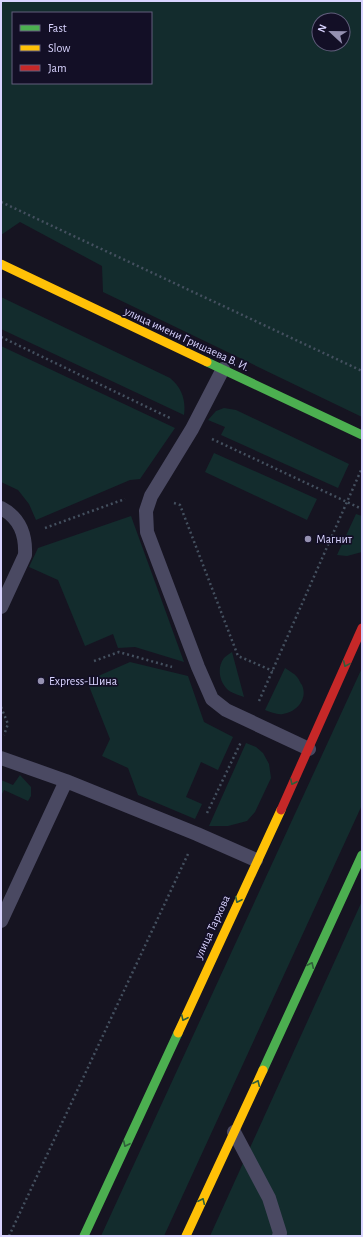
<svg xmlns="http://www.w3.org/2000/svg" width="363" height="1237" font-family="'Alegreya Sans',sans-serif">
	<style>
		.green { fill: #132c2d; fill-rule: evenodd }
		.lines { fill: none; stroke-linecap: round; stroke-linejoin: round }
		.path { stroke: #44505f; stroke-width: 2.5; stroke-dasharray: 2 3; stroke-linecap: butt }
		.lane { stroke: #4a4962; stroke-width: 14 }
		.fast { stroke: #4caf50; stroke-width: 9 }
		.slow { stroke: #ffc107; stroke-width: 9 }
		.jam { stroke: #c62828; stroke-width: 9 }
		.oneway { stroke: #305f3b }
		.poi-dot { fill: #9591b1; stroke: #130f26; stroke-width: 1.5 }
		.labels { text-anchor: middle; stroke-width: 3.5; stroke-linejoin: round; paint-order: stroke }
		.street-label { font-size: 12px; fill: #d9d4ff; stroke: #130f26 }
		.poi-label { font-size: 12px; fill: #d9d4ff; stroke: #130f26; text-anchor: start }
	</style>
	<rect width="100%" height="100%" fill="#161421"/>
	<!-- green -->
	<path class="green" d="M1,1H362V417L103,292L102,266L20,222L1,235ZM13,13H151V83H13ZM319,20H343V44H319Z
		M1,297L170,378C182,388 186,400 184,415L1,329Z
		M1,346L175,428L140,479L130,480L36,520L29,504L18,490L1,482Z
		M224,408L236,410L349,464L338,488L221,435L225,427L208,420L216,411Z
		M214,453L317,499L307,520L205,472Z
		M356,514L362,516V552L347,556L337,555Z
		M131,516L184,662L135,647L118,648L113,634L85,646L58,580L29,567L38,548Z
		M232,652L244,697C239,695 231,693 227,689C219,681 217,667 224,658C226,656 229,654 232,652Z
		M130,662L188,676L204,722L233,737L218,770L201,762L186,797L202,804L195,819L138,795L128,768L102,756L110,739L87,681Z
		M285,668C289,671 294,673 297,677C299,679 300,683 302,685C308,699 297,712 283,714C277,715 271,712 265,710Z
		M362,668V805L164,1236H101Z
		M246,743L256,747L263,753L269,764L271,778L255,812L247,821L228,826H209Z
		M20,775L31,787V796L28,801L4,790L1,796V780L13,785Z
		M362,901V1236H210Z"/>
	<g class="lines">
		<!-- path -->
		<path class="path" d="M1,202L362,371
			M1,337L172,419
			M212,439L362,509
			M174,503L180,505L238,656L273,671
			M45,528L125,499
			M94,661L119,652L172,667
			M259,701L362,468
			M1,707L8,724L4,735
			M207,813L241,742
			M9,1236L188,854"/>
		<!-- lane -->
		<path class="lane" d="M223,369L192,429L151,496L146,511L147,532L198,667L212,699L226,710L309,749
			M1,508C20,518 26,534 25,555L1,607
			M1,758L66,781L197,834L256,860
			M1,921L66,781
			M234,1132L269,1198L280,1233L279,1236"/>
		<!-- fast -->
		<path class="fast" d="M207,362L362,435
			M263,1070L362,855
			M84,1236L178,1033"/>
		<!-- slow -->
		<path class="slow" d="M1,264L207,362
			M178,1033L281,810
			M186,1236L263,1070"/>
		<!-- jam -->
		<path class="jam" d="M281,810L362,628"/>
	</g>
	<!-- one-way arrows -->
	<defs><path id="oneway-chevron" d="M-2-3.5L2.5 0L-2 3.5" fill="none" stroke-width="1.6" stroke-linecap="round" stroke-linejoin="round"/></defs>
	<g class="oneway">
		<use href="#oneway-chevron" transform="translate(346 664) rotate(114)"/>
		<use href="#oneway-chevron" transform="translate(293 782) rotate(115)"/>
		<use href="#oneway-chevron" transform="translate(238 900) rotate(115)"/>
		<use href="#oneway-chevron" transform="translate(311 965) rotate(-65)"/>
		<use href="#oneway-chevron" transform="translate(184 1018) rotate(115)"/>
		<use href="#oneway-chevron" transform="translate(257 1083) rotate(-65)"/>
		<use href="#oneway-chevron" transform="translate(126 1144) rotate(115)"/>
		<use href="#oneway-chevron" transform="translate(202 1201) rotate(-65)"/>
	</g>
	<!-- markers -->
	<g class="poi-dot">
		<circle cx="308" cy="539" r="4"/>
		<circle cx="41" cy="681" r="4"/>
	</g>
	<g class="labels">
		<!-- street labels -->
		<g class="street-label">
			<text transform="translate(187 339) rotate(25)" y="4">улица имени Гришаева В. И.</text>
			<text transform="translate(212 927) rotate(-65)" y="4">улица Тархова</text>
		</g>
		<!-- poi labels -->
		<g class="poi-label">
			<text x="316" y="543">Магнит</text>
			<text x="49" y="685">Express-Шина</text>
		</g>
	</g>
	<!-- border -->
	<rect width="363" height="1237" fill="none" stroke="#d9d4ff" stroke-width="4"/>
	<!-- legend -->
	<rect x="12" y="12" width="140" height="72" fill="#130f26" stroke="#625e7d"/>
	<rect x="20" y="25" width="20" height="6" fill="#4caf50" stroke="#625e7d"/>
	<text x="48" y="32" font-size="12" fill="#d9d4ff">Fast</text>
	<rect x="20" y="45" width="20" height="6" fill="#ffc107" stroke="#625e7d"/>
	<text x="48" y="52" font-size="12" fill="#d9d4ff">Slow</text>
	<rect x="20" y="65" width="20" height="6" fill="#c62828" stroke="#625e7d"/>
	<text x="48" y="72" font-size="12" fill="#d9d4ff">Jam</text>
	<!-- north arrow -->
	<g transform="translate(331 32) rotate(292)"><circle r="19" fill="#130f26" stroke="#625e7d"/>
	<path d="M0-3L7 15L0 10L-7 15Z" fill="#9591b1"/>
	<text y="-6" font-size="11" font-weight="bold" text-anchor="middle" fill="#d9d4ff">N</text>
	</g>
</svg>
